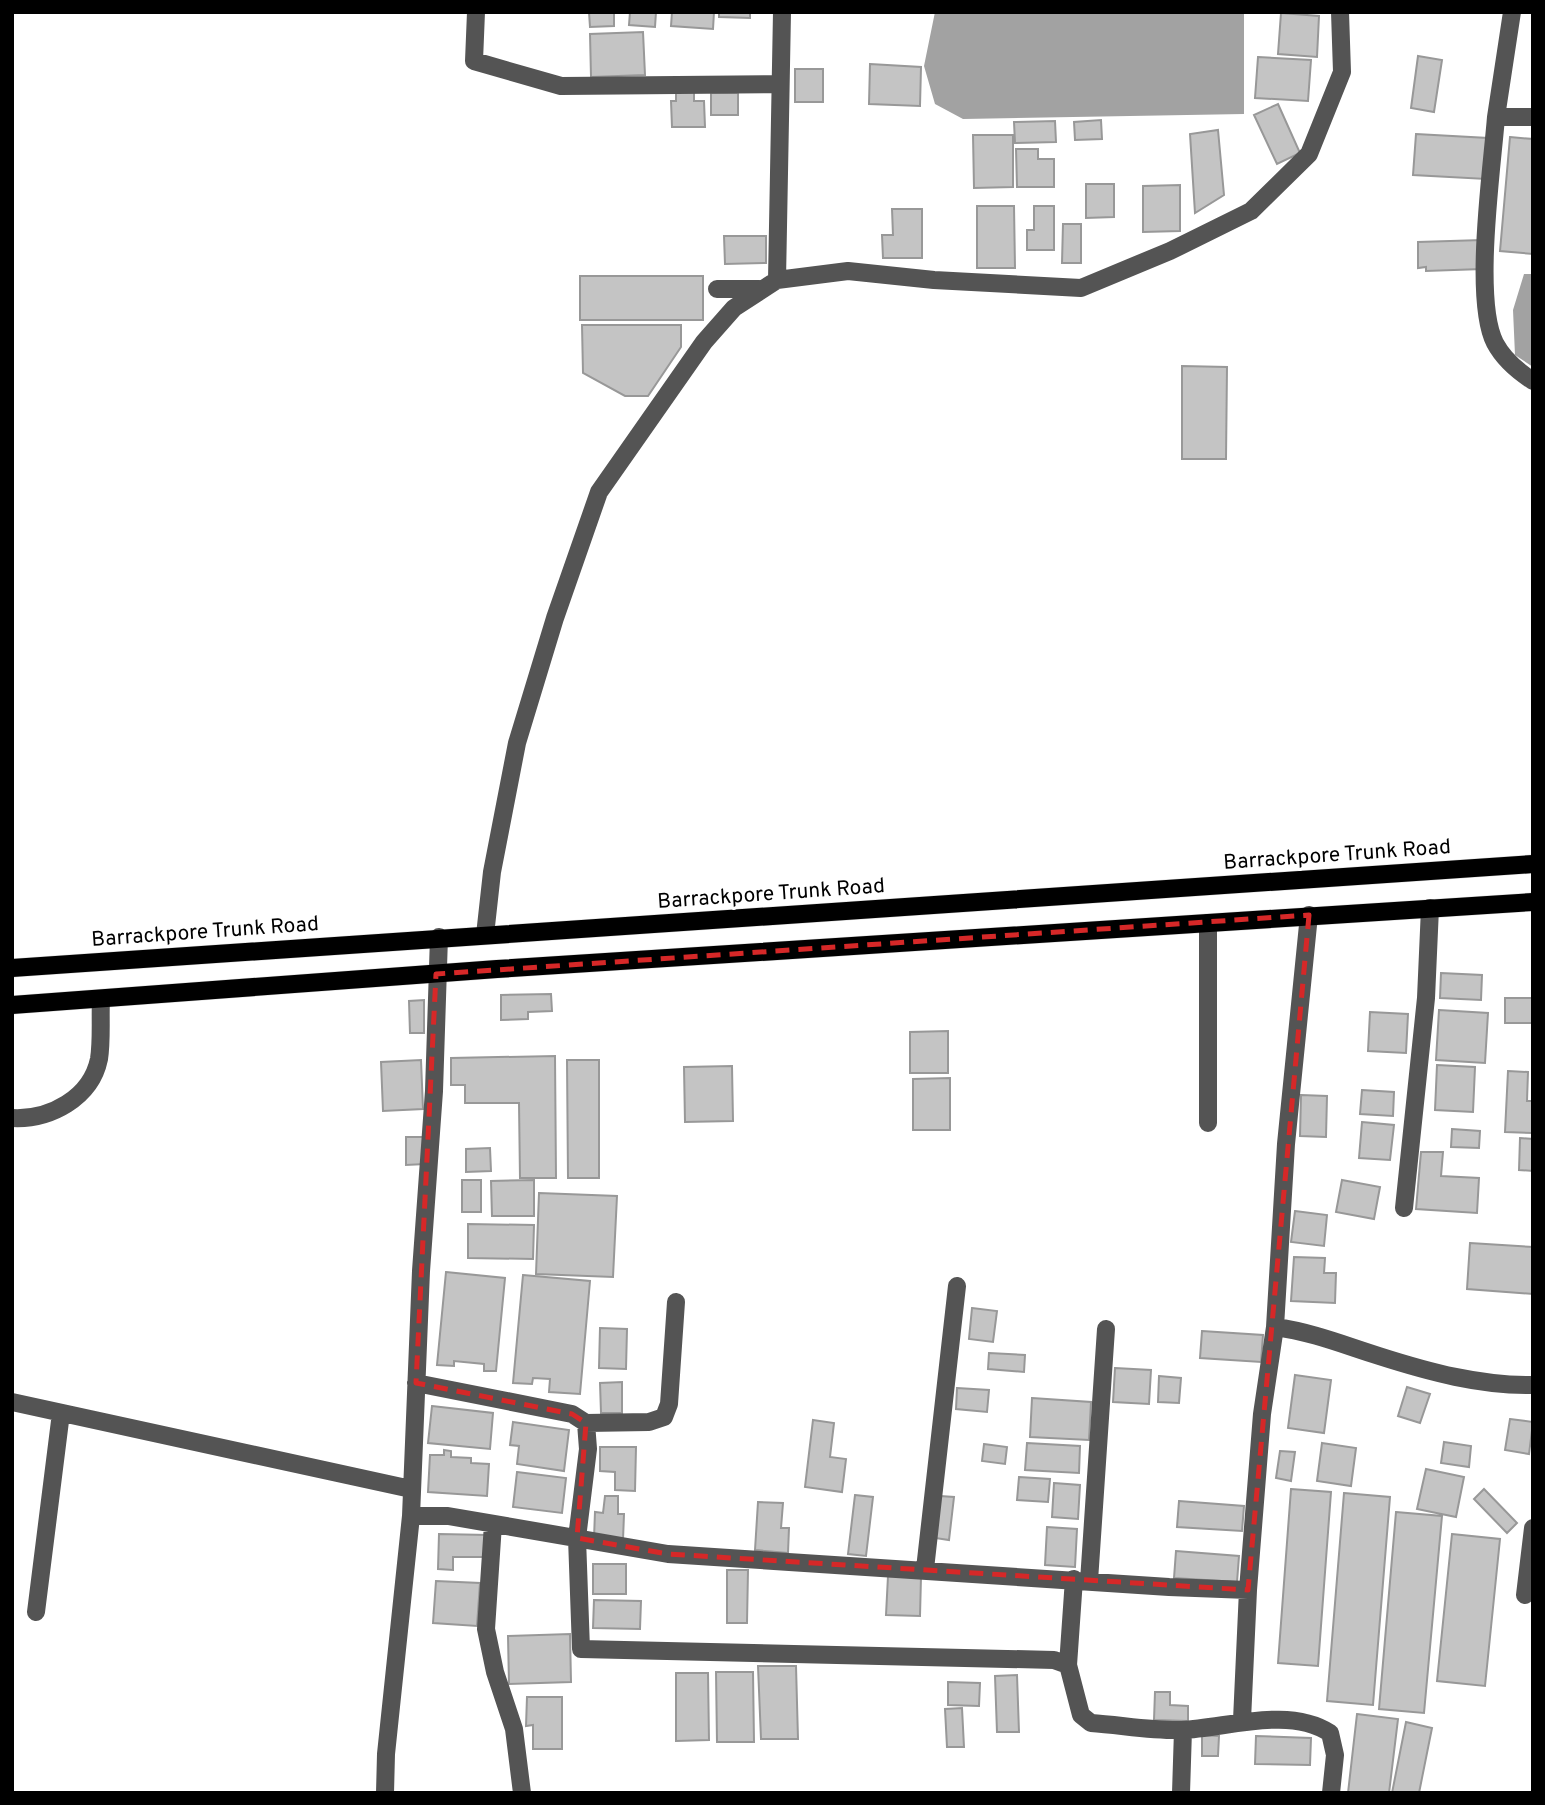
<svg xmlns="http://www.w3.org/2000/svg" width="1545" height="1805" font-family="Overpass,sans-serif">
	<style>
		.water { fill: #a2a2a2 }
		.building { fill: #c4c4c4; stroke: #989898; stroke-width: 2 }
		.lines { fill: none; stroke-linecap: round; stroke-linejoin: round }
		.major-casing { stroke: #dbdbdb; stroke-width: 19 }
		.minor { stroke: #545454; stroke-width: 18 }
		.major { stroke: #000; stroke-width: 18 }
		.marked { fill: none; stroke: #d62828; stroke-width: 5; stroke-dasharray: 14 9; stroke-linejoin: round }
		.labels { text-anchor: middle; stroke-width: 6; stroke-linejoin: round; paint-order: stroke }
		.street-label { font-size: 21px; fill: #000; stroke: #fff }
	</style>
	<rect width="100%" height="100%" fill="#fff"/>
	<!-- water -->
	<path class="water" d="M935,12H1244V114L963,119L935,104L924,66Z
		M1524,274H1533V367L1515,355L1513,310Z"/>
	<!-- building -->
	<path class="building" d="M589,12H614V26L590,27Z
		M630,12H656L655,27L629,25Z
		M672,12H714L713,29L671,26Z
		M719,12H750V18L719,17Z
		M1281,13L1319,16L1317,57L1278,54Z
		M643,32L645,75L591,77L590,34Z
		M1418,56L1442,60L1434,112L1411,108Z
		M1258,57L1311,60L1308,101L1255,98Z
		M870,64L921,67L920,106L869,104Z
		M795,69H823V102H795Z
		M676,90H694V101H704L705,127H672L671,101H676Z
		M711,93H738V115H711Z
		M1278,104L1300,153L1277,164L1254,115Z
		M1101,120L1102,139L1075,140L1074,122Z
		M1055,121L1056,142L1015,143L1014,122Z
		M1218,130L1224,195L1195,213L1190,134Z
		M1416,134L1488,138L1486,179L1413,175Z
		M973,135H1013V187L974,188Z
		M1510,137L1533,139V254L1500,251Z
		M1016,149H1038V159H1054V187H1017Z
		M1086,184H1114V217L1086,218Z
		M1180,185V231L1143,232V186Z
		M977,206H1014L1015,268H977Z
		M1034,206H1054V250H1027V230H1034Z
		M892,209H922V258H883L882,235H893Z
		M1063,224H1081V263H1062Z
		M724,236H766V263L725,264Z
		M1482,240V269L1426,271V267L1418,268V242Z
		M580,276H703V320H580Z
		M582,325H681V347L648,396H625L583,373Z
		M1182,366L1227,367L1226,459H1182Z
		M1441,973L1482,975L1481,1000L1440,998Z
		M551,994L552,1011L528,1012V1019L501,1020V995Z
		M1505,998H1533V1023H1505Z
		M424,1000V1033H410L409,1001Z
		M1439,1010L1488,1013L1485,1063L1436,1060Z
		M1370,1012L1408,1014L1406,1053L1368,1051Z
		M948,1031V1073H910V1032Z
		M555,1056L556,1178H520L519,1103H465V1085H451V1058Z
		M421,1060L423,1109L383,1111L381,1062Z
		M567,1060H599V1178H568Z
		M1437,1065L1475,1067L1473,1112L1435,1110Z
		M732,1066L733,1121L685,1122L684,1067Z
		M1508,1071L1528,1072L1527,1101H1533V1133L1505,1132Z
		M950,1078V1130H913V1079Z
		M1362,1090L1394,1092L1393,1116L1360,1114Z
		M1301,1095L1327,1096L1326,1137L1300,1136Z
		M1362,1122L1394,1125L1390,1160L1359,1158Z
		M1452,1129L1480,1131L1479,1148L1451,1147Z
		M406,1137H425V1164L406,1165Z
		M1520,1138L1533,1139V1171L1519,1170Z
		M490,1148L491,1171L466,1172V1149Z
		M1421,1152H1443L1441,1176L1479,1178L1477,1213L1416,1209Z
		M462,1180H481V1212H462Z
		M534,1180V1216H492L491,1181Z
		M1342,1180L1380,1187L1374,1219L1336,1212Z
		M539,1193L617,1196L613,1277L536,1274Z
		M1295,1211L1327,1215L1324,1246L1291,1242Z
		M468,1224L534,1225L533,1259L468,1258Z
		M1470,1243L1533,1247V1294L1467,1289Z
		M1294,1257L1325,1258L1324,1273H1336L1335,1303L1291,1301Z
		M446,1272L505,1278L496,1371H484V1364L454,1361V1366L437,1365Z
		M523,1275L590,1281L580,1394L549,1392L550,1379L533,1378L532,1384L513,1383Z
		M972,1308L997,1311L993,1342L969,1339Z
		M600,1328L627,1329L626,1369L599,1368Z
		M1202,1331L1263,1335L1261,1362L1200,1358Z
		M989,1353L1025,1355L1024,1372L988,1369Z
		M1115,1368L1151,1370L1149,1404L1113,1402Z
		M1295,1375L1331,1380L1324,1433L1288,1428Z
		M1159,1376L1181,1378L1179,1403L1158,1402Z
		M622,1382V1413H601L600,1383Z
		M1407,1387L1430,1394L1420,1423L1398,1416Z
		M957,1388L989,1390L987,1412L956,1409Z
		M1032,1398L1091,1402L1089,1440L1030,1437Z
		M432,1406L493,1413L490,1449L428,1443Z
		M1510,1419L1533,1422L1529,1454L1505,1450Z
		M813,1420L834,1423L830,1457L846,1459L842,1492L805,1487Z
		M513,1422L569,1430L564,1471L517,1464L519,1446L510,1445Z
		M1444,1442L1471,1446L1469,1467L1441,1463Z
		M1027,1443L1080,1446L1079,1473L1025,1470Z
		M1322,1443L1356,1448L1351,1486L1317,1481Z
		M984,1444L1007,1447L1005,1464L982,1461Z
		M600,1447H636L635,1491L615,1490V1472L600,1471Z
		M444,1450L451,1451V1457L471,1458V1463L489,1464L487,1496L428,1492L430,1455H444Z
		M1280,1451L1295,1452L1291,1481L1276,1478Z
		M1426,1469L1464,1477L1456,1517L1417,1509Z
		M517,1472L566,1478L562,1513L513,1507Z
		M1019,1477L1050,1479L1048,1502L1017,1500Z
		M1054,1483L1080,1485L1078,1519L1052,1517Z
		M1291,1489L1331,1492L1318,1666L1278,1663Z
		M1484,1489L1517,1523L1507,1533L1474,1499Z
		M1344,1493L1390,1497L1373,1705L1327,1701Z
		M855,1495L873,1497L866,1556L848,1554Z
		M605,1496H618V1514H624L623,1540L594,1538L595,1512L603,1513Z
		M940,1496L954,1497L949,1540L935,1538Z
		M1179,1501L1244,1506L1242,1531L1177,1527Z
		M758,1502L783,1503L781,1528H789L788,1553L755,1550Z
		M1396,1512L1442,1516L1424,1713L1379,1709Z
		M1047,1527L1077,1529L1075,1567L1045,1565Z
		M439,1534L488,1535L487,1557H453V1570L438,1569Z
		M1452,1534L1500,1539L1485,1686L1437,1681Z
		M1176,1551L1239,1556L1237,1582L1174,1578Z
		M593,1564H626V1594H593Z
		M727,1570H748L747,1623H727Z
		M888,1576L921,1577L920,1616L886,1615Z
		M436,1581L480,1583L477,1626L433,1623Z
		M594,1600L641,1601L640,1629L593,1628Z
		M570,1634L571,1682L509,1684L508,1636Z
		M758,1666H796L798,1739H761Z
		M716,1672H753L754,1742H717Z
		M676,1673H708L709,1740L676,1741Z
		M1017,1675L1019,1732H997L995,1676Z
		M948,1682L980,1683L979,1706L948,1705Z
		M1155,1692H1170V1705L1188,1706V1721L1154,1720Z
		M527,1697H562V1749H533V1725L526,1726Z
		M962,1708L964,1747H947L945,1709Z
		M1357,1714L1398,1719L1389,1793H1348Z
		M1406,1722L1432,1728L1419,1793H1392Z
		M1202,1735L1219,1736L1218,1756H1202Z
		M1256,1736L1311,1738L1310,1765L1255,1764Z"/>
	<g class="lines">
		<defs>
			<path id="major" d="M12,968L1533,864
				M12,1005L497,969L1533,902"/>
		</defs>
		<!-- major casing -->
		<use href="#major" class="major-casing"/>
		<!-- minor -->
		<path class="minor" d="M476,12L474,61L561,86L780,84
			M1496,117L1512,12
			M1533,117H1496C1492,169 1473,300 1495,343C1503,358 1519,372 1533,381
			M777,280L782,12
			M717,289H759
			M485,935L492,872L517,743L555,618L599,492L704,342L734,308L777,280L848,271L934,280L1081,288L1170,251L1251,211L1309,154L1342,72L1340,12
			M12,1118C50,1120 91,1098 99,1059C102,1040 100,1018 101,999
			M1208,1123V923
			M1404,1208L1426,998L1430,908
			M1275,1327C1312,1332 1344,1345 1379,1356C1429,1372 1481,1386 1533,1385
			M416,1383L572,1414L586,1423L588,1449L577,1538L581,1649L1054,1660L1068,1665L1081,1715L1091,1723C1121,1725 1153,1731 1182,1730C1227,1728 1289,1706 1330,1733L1335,1755L1331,1793
			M12,1402L411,1489
			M586,1423L649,1422L664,1417L669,1404L676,1302
			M411,1516H448L668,1554L1169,1587L1248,1590L1262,1414L1275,1327L1286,1144L1309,915
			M493,1524L486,1629L495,1672L514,1729L522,1793
			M925,1569L957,1286
			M1089,1581L1106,1329
			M1525,1595L1533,1528
			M36,1612L61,1413
			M1068,1665L1074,1579
			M1242,1720L1248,1590
			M385,1793L386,1754L411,1516L421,1271L434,1091L439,937
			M1181,1793L1183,1730"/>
		<!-- major -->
		<use href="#major" class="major"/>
	</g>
	<!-- marked area -->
	<path class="marked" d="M1309,915L1248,1590L668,1554L577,1538L586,1423L572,1414L416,1383L436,974Z"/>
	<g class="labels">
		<!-- street labels -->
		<g class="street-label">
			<text transform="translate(1337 854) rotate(-4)" y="7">Barrackpore Trunk Road</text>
			<text transform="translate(771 893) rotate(-4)" y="7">Barrackpore Trunk Road</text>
			<text transform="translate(205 931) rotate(-4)" y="7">Barrackpore Trunk Road</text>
		</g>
	</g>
	<!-- border -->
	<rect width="1545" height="1805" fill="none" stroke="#000000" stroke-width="28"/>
</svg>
